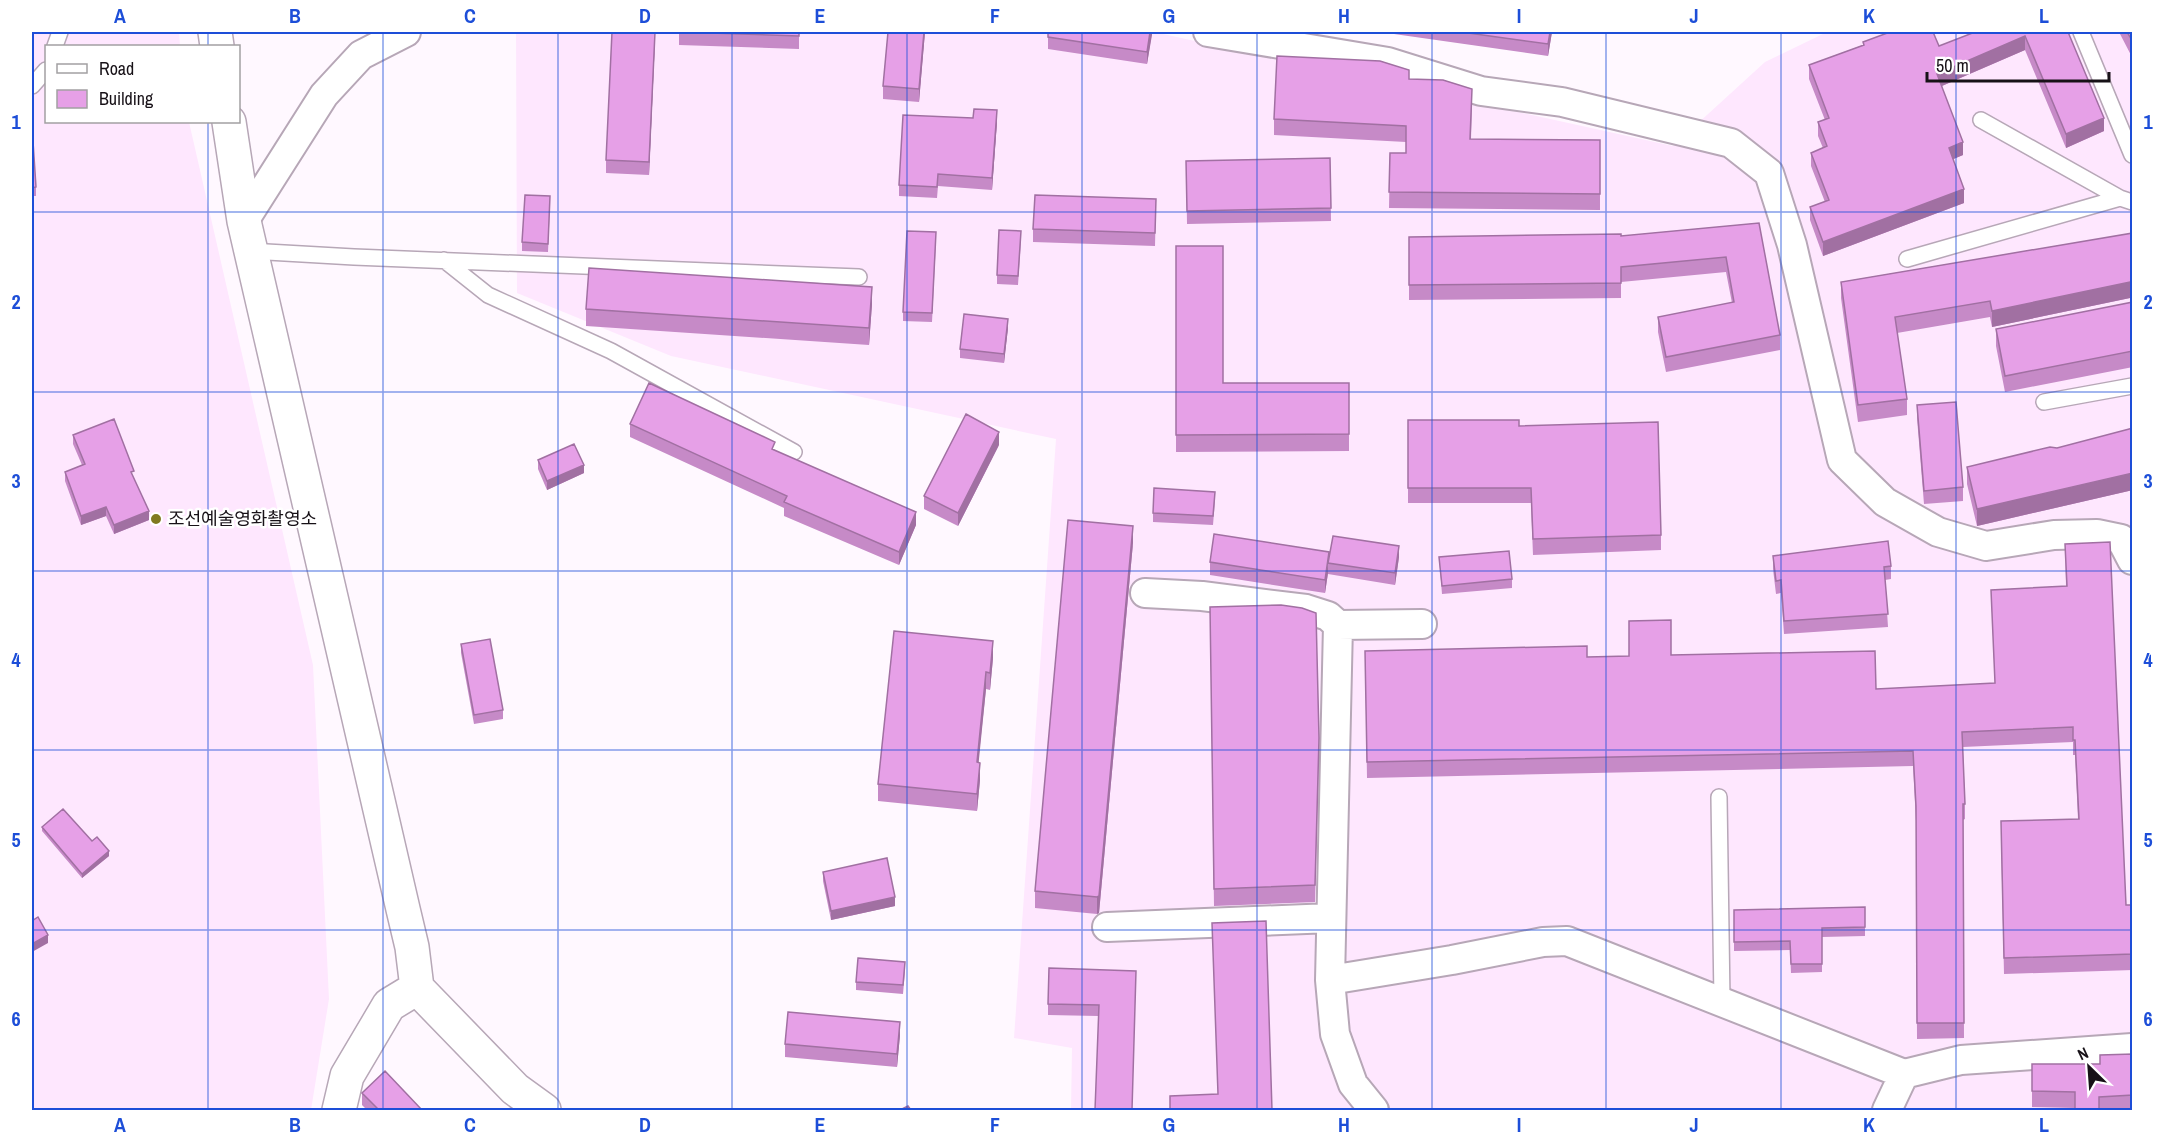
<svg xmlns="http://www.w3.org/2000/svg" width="2164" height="1142" font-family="'Archivo Narrow','Noto Sans KR',sans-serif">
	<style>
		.built { fill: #fee7fe }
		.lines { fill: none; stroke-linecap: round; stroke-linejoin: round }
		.service-casing { stroke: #b7a7b7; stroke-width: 18 }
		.minor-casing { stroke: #b7a7b7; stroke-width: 32 }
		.tertiary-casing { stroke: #b7a7b7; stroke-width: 36 }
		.service { stroke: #fff; stroke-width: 15 }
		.minor { stroke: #fff; stroke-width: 28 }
		.tertiary { stroke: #fff; stroke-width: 33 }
		.wall { fill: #c68ac7 }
		.shaded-wall { fill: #a170a2 }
		.building { fill: #e6a0e7; stroke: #a170a2; stroke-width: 1.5 }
		.grid { fill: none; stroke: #1d4ed8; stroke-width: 1.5; stroke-opacity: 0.55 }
		.poi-dot { fill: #807a20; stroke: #fff; stroke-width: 2 }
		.labels { text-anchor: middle; stroke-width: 5; stroke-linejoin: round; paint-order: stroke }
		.poi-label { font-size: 18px; fill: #171117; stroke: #fff; text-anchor: start }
		.neatline { fill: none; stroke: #1d4ed8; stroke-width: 2 }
		.grid-label { font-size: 20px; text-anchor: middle; font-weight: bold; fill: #1d4ed8 }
	</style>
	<rect width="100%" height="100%" fill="#fff8ff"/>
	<!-- built -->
	<path class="built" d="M32,32H179L180,46H46V122H189L313,665L329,999L311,1110H32Z
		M516,32H1154L1673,146L1765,62L1827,32H2132V1110H1071L1072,1048L1014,1038L1056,439L671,356L517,293Z"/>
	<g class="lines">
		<defs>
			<path id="service" d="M2081,32L2132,155
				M55,46L60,32
				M32,86L46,70
				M1981,120L2120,198
				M251,251L354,257L859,277
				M1907,259L2120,198L2132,202
				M444,260L488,295L611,351L794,452
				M2044,402L2132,386
				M1719,797L1722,1001"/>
			<path id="minor" d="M1208,32L1388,62L1481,91L1562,102L1731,143L1769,173L1792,245L1842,460L1885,502L1938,532L1986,546L2054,535L2097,534L2121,539L2132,560
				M244,221L324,95L361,55L406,32
				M1145,593L1202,596L1306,609L1328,616L1338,625L1330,980L1335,1034L1353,1084L1374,1110
				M1338,625L1422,624
				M1107,927L1331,918
				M1330,980L1452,960L1543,942L1567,941L1904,1074L1961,1060L2132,1048
				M1887,1110L1904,1074"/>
			<path id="tertiary" d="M215,32L217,46
				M229,122L244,221L403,909L412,947L417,988L389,1005L347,1076L339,1110
				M417,988L515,1089L544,1110"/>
		</defs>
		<!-- service casing -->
		<use href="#service" class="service-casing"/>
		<!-- minor casing -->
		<use href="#minor" class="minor-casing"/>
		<!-- tertiary casing -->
		<use href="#tertiary" class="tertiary-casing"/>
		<!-- service -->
		<use href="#service" class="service"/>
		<!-- minor -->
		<use href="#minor" class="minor"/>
		<!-- tertiary -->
		<use href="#tertiary" class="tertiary"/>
	</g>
	<!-- wall -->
	<path class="wall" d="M679,32H799V49L679,45Z
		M888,32H925L919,102L883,99V86Z
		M1048,32H1152L1147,64L1048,49Z
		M1394,32H1552L1548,56L1394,34Z
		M2068,32L2104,131L2066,148L2025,50L1942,86L1963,155L1953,159L1964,203L1823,256L1810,220V207L1825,202L1811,166V153L1823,148L1818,136V122L1825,120L1809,79V65L1863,45V42L1939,46Z
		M2119,32H2133V59Z
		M655,40L649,175L606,173V160Z
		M1409,79L1472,105L1471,139L1600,140V210L1389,208L1390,153H1406V142L1274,135V119Z
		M973,118L997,122L992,190L938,186L937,198L899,196V185Z
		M32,126L36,187V196H32Z
		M1330,158L1331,221L1187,224L1186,161Z
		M1156,199L1155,246L1033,242V229Z
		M550,205L548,252L522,251V242Z
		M1759,223L1780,335V350L1666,372L1658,332V317L1732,303L1726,272L1621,282V298L1409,300V237L1621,236Z
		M2133,233V299L2130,298L1992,327L1990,317L1897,333L1907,399V415L1858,422L1841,298V282Z
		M1021,240L1018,285L997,284V275Z
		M936,241L932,322L903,321V312Z
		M1176,246L1223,383H1349V451L1176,452Z
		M2133,302V367L2005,392L1996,346V329Z
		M872,304L869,345L586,326V309Z
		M1008,328L1004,363L960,358V349Z
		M1917,405L1963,487V501L1924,504L1917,418Z
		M1408,420L1519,426L1661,535V550L1533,555L1531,503H1408Z
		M630,424L775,451L916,525L899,565L784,516V508L630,437Z
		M2133,428V490L1977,526L1967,484V467L2057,448Z
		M73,435L134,479L149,520L114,534L106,516L81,525L65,481V472L82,465L73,444Z
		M999,445L958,526L924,509V496Z
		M538,460L584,473L547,490L538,469Z
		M1215,500L1213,525L1153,522V513Z
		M1133,543L1099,913L1097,914L1035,908V891Z
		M2065,544L2126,905H2133V970L2004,974L2001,837L2078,819L2075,755H2073V742L1963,747L1965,804V819L1963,820L1964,1038L1917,1039L1916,822L1913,766L1367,778L1365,651L1587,657L1671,655L1876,689L1995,683L1991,590L2066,586Z
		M1329,552L1399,557L1395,585L1328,574V573L1325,593L1210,575V562Z
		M1773,556L1891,566V579L1885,580L1888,627L1784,634L1781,593L1776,594L1773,569Z
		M1439,557L1512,579V588L1442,594Z
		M1210,607L1319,755L1315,902L1214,906Z
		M461,644L503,710V719L474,724L461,653Z
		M993,658L990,690L986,689L978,763L980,780L977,811L878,801V784Z
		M42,827L92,841L109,856L82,878L42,831Z
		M823,872L895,906L831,920L823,881Z
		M1865,907V936L1822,937V972L1791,973L1790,950L1734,951V910Z
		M905,971L903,994L856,990V982Z
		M1136,971L1098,1016L1048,1015V1004Z
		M900,1035L897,1067L785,1057V1044Z
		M2133,1054V1110H2075V1108L2032,1107V1064H2100Z
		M362,1093L422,1110H367L362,1105Z"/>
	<!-- shaded-wall -->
	<path class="shaded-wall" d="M655,32V40L649,175V162Z
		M924,32H925L919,102V89Z
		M1150,32H1152V35L1147,64V52Z
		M1550,32H1552L1548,56V44Z
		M2025,36V50L1937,88V74Z
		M997,110V122L992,190V178Z
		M2104,118V131L2066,148V134Z
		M1963,142V155L1949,161V148Z
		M1964,189V203L1823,256V242Z
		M2130,282V298L1992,327V311Z
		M872,287V304L869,345V328Z
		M1008,319V328L1004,363V354Z
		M999,432V445L958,526V513Z
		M584,465V473L547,490V481Z
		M2133,473V490L1977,526V509Z
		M106,507V516L81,525V516Z
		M149,511V520L114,534V525Z
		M916,512V525L899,565V552Z
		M1133,526V543L1099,913L1097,914V897Z
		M1399,546V557L1395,585V573Z
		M1328,563V573L1325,593V580Z
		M993,641V658L990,690V673Z
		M986,672V689L977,779V762Z
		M980,763V780L977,811V794Z
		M109,851V856L82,878V874Z
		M895,897V906L831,920V911Z
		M48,935V943L32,952V944Z
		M900,1022V1035L897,1067V1054Z"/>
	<!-- building -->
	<path class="building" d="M612,32H655L649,162L606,160Z
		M679,32H799V36Z
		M888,32H924L919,89L883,86Z
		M1048,32H1150L1147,52L1048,37Z
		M1461,32H1550L1548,44Z
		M1890,32H1933L1939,46L1975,32H2068L2104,118L2066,134L2025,36L1937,74L1963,142L1949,148L1964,189L1823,242L1810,207L1829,200L1811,153L1827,146L1818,122L1829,118L1809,65L1864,45L1863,42Z
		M2127,32H2133V42Z
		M1277,56L1380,61L1409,70V79L1443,80L1472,89L1470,139L1600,140V194L1389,192L1390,153H1406V126L1274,119Z
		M974,109L997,110L992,178L938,174L937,187L899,185L903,115L973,118Z
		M32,126L36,187L32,188Z
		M1330,158L1331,208L1187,211L1186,161Z
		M525,195L550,196L548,244L522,242Z
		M1035,195L1156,199L1155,233L1033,229Z
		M1759,223L1780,335L1666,357L1658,317L1734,302L1726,257L1621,267V283L1409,285V237L1621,234V236Z
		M999,230L1021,231L1018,276L997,275Z
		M907,231L936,232L932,313L903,312Z
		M2133,233V283L2130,282L1992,311L1990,301L1895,317L1907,399L1858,405L1841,282Z
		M1176,246H1223V383H1349V434L1176,435Z
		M589,268L872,287L869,328L586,309Z
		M2133,302V351L2005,376L1996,329Z
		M964,314L1008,319L1004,354L960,349Z
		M649,383L775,442L772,449L916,512L899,552L784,502L787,496L630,424Z
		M1956,402L1963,487L1924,491L1917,405Z
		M966,414L999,432L958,513L924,496Z
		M114,419L134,471L131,472L149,511L114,525L106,507L81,516L65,472L85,464L73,435Z
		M1408,420H1519V426L1658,422L1661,535L1533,539L1531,488H1408Z
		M2133,428V473L1977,509L1967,467L2050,447L2057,448Z
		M574,444L584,465L547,481L538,460Z
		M1154,488L1215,492L1213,516L1153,513Z
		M1068,520L1133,526L1099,896L1097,897L1035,891Z
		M1214,534L1329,552L1325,580L1210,562Z
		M1333,536L1399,546L1395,573L1328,563Z
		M1888,541L1891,566L1884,567L1888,614L1784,621L1781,580L1776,581L1773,556Z
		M2110,542L2126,905H2133V954L2004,958L2001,821L2079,819L2075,740H2073V727L1962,732L1965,804H1963L1964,1023H1917L1916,806L1913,751L1367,762L1365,651L1587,646V657L1629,656V621L1671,620V655L1875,651L1876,689L1995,683L1991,590L2067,586L2065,544Z
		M1509,551L1512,579L1442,586L1439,557Z
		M1281,605L1302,608L1316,613L1319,738L1315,885L1214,889L1210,607Z
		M894,631L993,641L990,673L986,672L977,762L980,763L977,794L878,784Z
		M490,639L503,710L474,715L461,644Z
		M63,809L92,841L97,837L109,851L82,874L42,827Z
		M887,858L895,897L831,911L823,872Z
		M1865,907V927L1822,928V964H1791L1790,941L1734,942V910Z
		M38,917L48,935L32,944V921Z
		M1266,921L1272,1110H1170V1096L1218,1094L1212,923Z
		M858,958L905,962L903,985L856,982Z
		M1049,968L1136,971L1132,1110H1095L1099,1005L1048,1004Z
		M788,1012L900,1022L897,1054L785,1044Z
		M2133,1054V1095L2099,1097V1110H2075V1092L2032,1091V1064H2100V1055Z
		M385,1071L422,1110H379L362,1093Z
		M908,1106L911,1110H900Z"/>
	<!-- grid -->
	<path class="grid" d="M208,32V46M383,32V1110M558,32V1110M732,32V1110M907,32V1110M1082,32V1110M1257,32V1110M1432,32V1110M1606,32V1110M1781,32V1110M1956,32V1110M208,122V1110M32,212H2132M32,392H2132M32,571H2132M32,750H2132M32,930H2132"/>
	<!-- markers -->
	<circle class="poi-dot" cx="156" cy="519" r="6"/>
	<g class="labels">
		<!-- poi labels -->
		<g class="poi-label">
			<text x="168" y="525">조선예술영화촬영소</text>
		</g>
	</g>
	<!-- border -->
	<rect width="2164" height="1142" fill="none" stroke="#ffffff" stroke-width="66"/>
	<!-- legend -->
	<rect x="45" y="45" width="195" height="78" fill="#ffffff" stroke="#a2a0a2" stroke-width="1.5"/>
	<rect x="57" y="64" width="30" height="9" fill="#ffffff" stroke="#a2a0a2" stroke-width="1.5"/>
	<text x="99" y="75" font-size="18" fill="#171117">Road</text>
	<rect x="57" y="90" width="30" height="18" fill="#e6a0e7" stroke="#a2a0a2" stroke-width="1.5"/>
	<text x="99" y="105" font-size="18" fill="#171117">Building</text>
	<!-- north arrow -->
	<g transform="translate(2089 1067) rotate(335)" stroke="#ffffff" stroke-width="4.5" paint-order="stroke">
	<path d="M0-4.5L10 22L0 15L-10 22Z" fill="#171117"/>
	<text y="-9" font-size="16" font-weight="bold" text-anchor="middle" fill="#171117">N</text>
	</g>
	<!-- scale -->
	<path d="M1927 72v9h182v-9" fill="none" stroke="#171117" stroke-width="3"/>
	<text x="1936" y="72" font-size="18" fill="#171117" stroke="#ffffff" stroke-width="4.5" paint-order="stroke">50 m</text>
	<rect x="33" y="33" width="2098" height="1076" class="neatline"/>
	<g class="grid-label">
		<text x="120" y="23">A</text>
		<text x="295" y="23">B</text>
		<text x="470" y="23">C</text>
		<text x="645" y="23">D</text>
		<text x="820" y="23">E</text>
		<text x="995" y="23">F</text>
		<text x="1169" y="23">G</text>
		<text x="1344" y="23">H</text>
		<text x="1519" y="23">I</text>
		<text x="1694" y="23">J</text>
		<text x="1869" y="23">K</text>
		<text x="2044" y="23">L</text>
		<text x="16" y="129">1</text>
		<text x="2148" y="129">1</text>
		<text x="16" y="309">2</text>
		<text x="2148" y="309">2</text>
		<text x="16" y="488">3</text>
		<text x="2148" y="488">3</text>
		<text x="16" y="667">4</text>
		<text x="2148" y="667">4</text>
		<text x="16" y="847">5</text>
		<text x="2148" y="847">5</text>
		<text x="16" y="1026">6</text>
		<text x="2148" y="1026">6</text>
		<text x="120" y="1132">A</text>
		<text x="295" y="1132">B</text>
		<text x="470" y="1132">C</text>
		<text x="645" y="1132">D</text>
		<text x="820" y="1132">E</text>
		<text x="995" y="1132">F</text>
		<text x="1169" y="1132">G</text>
		<text x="1344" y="1132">H</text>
		<text x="1519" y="1132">I</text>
		<text x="1694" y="1132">J</text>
		<text x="1869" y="1132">K</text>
		<text x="2044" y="1132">L</text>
	</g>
</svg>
